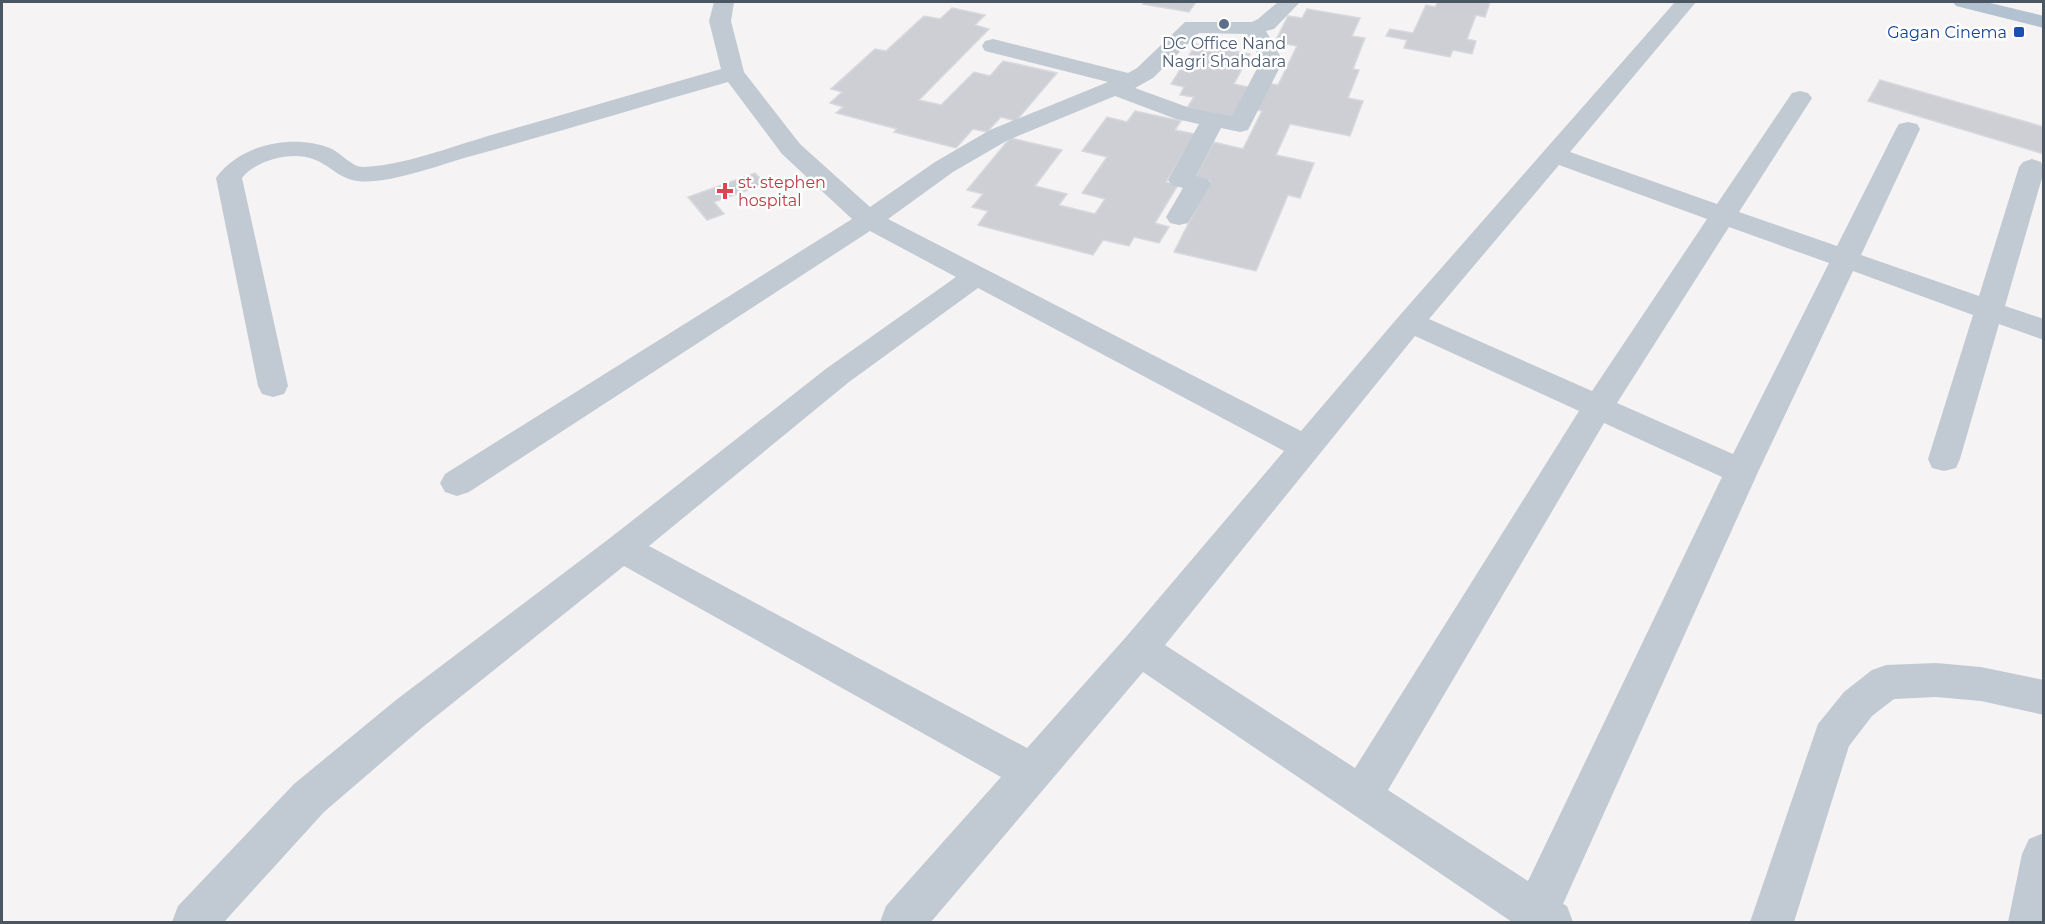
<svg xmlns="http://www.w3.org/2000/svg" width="2045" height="924" font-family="Montserrat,sans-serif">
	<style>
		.building { fill: #cdcfd5; stroke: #d7d9de; stroke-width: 1.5 }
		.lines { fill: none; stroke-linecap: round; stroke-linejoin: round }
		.minor { fill: #c1cad2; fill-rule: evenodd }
		.major { fill: #b3c2d1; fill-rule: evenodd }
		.service-dot { fill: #5c6f8a; stroke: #fff; stroke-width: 2 }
		.transit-dot { fill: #1a4fb4; stroke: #fff; stroke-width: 2 }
		.health-dot { fill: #e0444e; stroke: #fff; stroke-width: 2 }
		.labels { text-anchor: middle; stroke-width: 5; stroke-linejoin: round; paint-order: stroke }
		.far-transit-label { font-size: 16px; fill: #164399; stroke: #fff; text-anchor: end }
		.far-service-label { font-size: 16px; fill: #4e5e75; stroke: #fff }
		.far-health-label { font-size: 16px; fill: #be3a42; stroke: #fff; text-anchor: start }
	</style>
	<rect width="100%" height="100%" fill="#f5f3f3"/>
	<!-- building -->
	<path class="building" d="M1145,2H1196L1189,12L1143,4Z
		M1438,2H1490L1485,17L1476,15L1467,39L1476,41L1472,54L1453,50L1450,57L1404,48L1407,40L1386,36L1390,29L1413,33L1426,5L1435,7Z
		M952,8L985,15L975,25L989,29L919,100L941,105L974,72L990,76L1003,61L1057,73L1016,121L1001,117L987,132L973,129L956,148L894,132L897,129L836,113L843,107L830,103L842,92L831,89L875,49L886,51L924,16L940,19Z
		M1307,9L1360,18L1352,36L1365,38L1353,69L1359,70L1348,98L1363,101L1350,136L1290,124L1276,155L1314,163L1300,198L1288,195L1256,271L1174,252L1210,181L1195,178L1214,142L1243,149L1262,111L1253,109L1266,83L1278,85L1297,46L1275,42L1288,16L1302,18Z
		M1196,44L1250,54L1234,84L1253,88L1237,118L1187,108L1194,97L1180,95L1184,87L1171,84Z
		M1880,80L2044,127V154L1868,101Z
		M1135,111L1181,121L1175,130L1195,134L1166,182L1178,185L1155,223L1169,227L1159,243L1134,237L1129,246L1103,240L1093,255L978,225L988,211L972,207L983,194L967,190L1010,138L1062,150L1035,186L1067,194L1059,205L1095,214L1105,199L1082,193L1107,157L1082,151L1107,117L1127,122Z
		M755,173L765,184L714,202L724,214L707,220L688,197Z"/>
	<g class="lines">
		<!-- minor -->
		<path class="minor" d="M714,2H734L731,21L744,72L800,144L870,207L935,162L990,130L1108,82L985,51L982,46L985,41L993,39L1128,73L1137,68L1185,22H1252L1258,19L1278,2H1300L1274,29L1266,31L1283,61L1248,130L1240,132L1221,128L1196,176L1207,179L1211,184L1188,223L1179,225L1170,223L1166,217L1183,188L1172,185L1168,180L1199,124L1176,119L1115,96L1008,140L953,172L888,219L1301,431L1400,315L1675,2H1696L1570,152L1717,204L1792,93L1800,91L1808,93L1812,98L1739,212L1837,246L1896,129L1899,124L1908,122L1917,124L1920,129L1861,255L1979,296L2019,167L2023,162L2032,159L2041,162L2044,171L2005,306L2044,319V340L1999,324L1960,459L1956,468L1944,471L1932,468L1928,459L1973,315L1853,271L1758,472L1563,904L1567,906L1573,922H1512L1143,672L931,922H880L886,906L1001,777L624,566L424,726L324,812L224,922H172L178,906L294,784L396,700L610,538L827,368L956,277L870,231L469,492L457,496L445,492L440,483L445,474L852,219L782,154L728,82C640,107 552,134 464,158C438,166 384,185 358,181C339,179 330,165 313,159C292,151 256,160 242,178L288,386L284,394L273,397L262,394L258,386L216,178C240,144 294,133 332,149C342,154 352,167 363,167C401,166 451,147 488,136C566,114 643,91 721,69L709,21ZM1199,33L1247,34L1261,61L1232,116L1190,108L1135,88L1153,78ZM1559,165L1707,219L1592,391L1429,319ZM1729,227L1829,263L1733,454L1617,403ZM978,288L1284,451L1126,637L1027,748L649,546L849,382ZM1415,336L1579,411L1355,768L1165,645ZM1604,423L1722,477L1528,881L1388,790Z
			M1936,663L1981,667L2044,680V715L1981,701L1936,697L1894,699L1872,716L1849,746L1794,922H1750L1818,724L1844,692L1872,670L1886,665Z
			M2044,833V922H2008L2022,854L2029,839Z"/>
		<!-- major -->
		<path class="major" d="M1953,2H1986L2044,16V28L1956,6Z"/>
	</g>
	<!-- markers -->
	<circle class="service-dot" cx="1224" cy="24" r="6"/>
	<rect class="transit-dot" x="2013" y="26" width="12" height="12" rx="3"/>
	<path class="health-dot" d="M722 182h6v6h6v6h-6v6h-6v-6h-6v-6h6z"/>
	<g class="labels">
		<!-- far-transit labels -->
		<g class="far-transit-label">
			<text x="2007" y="38">Gagan Cinema</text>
		</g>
		<!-- far-service labels -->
		<g class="far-service-label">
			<text x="1224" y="49">DC Office Nand<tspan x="1224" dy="18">Nagri Shahdara</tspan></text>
		</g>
		<!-- far-health labels -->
		<g class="far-health-label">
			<text x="738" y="188">st. stephen<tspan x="738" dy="18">hospital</tspan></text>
		</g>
	</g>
	<!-- border -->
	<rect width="2045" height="924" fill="none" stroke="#4a5661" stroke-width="6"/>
</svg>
